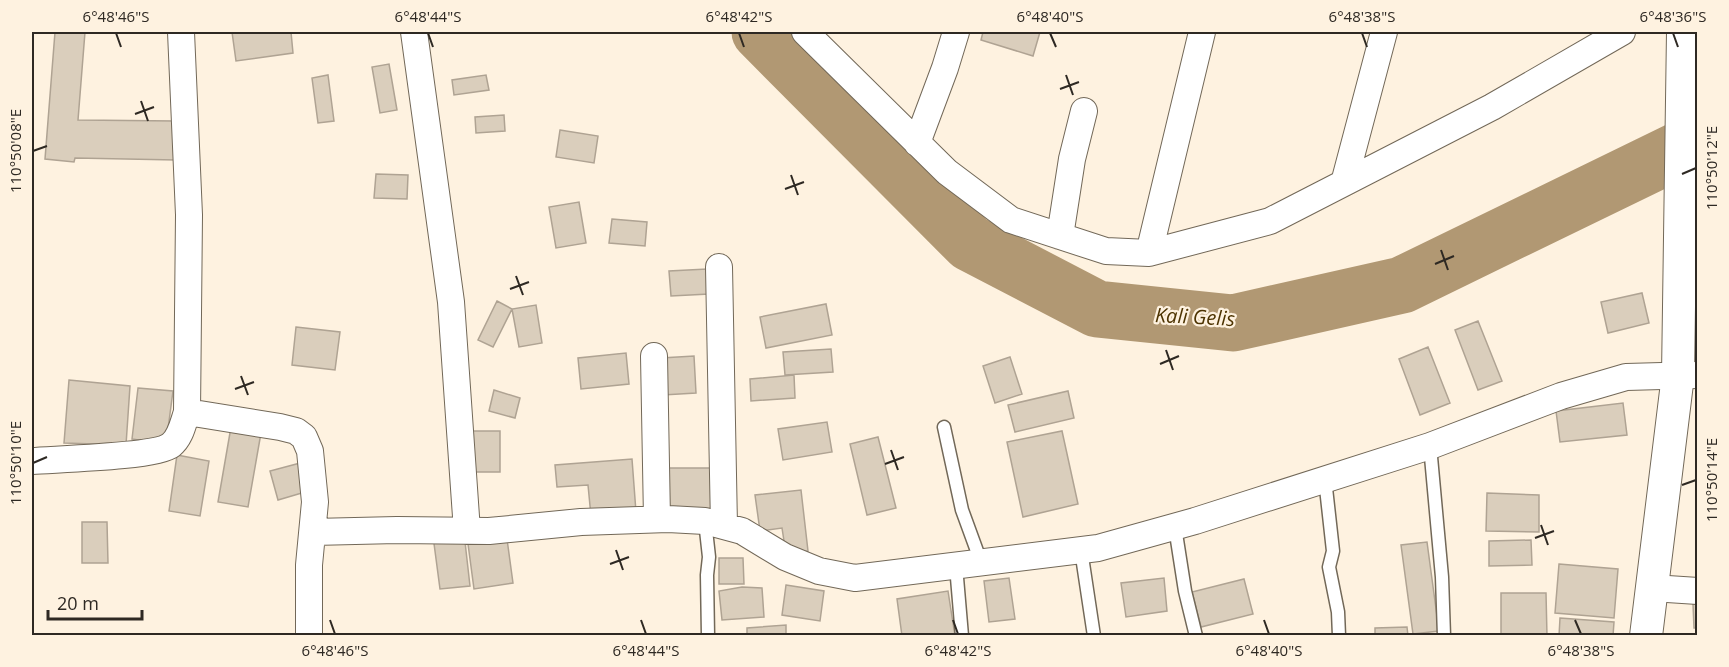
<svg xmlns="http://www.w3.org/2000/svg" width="1729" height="667" font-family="'Open Sans',sans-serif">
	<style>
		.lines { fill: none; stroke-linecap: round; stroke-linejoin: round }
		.river { stroke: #b19873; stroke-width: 57 }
		.building { fill: #dacebc; stroke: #afa393; stroke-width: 1.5 }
		.service-casing { stroke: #726858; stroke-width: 15 }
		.minor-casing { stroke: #726858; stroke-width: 28 }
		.tertiary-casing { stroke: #726858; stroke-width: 34 }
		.service { stroke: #fff; stroke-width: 12 }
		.minor { stroke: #fff; stroke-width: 26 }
		.tertiary { stroke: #fff; stroke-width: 32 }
		.ticks { fill: none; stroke: #2e2923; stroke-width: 2 }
		.labels { text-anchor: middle; stroke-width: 4.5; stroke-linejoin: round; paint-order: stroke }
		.water-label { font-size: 20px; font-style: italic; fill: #4d3301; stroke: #fef2e0 }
		.neatline { fill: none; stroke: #2e2923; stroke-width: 2 }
		.ticks-label { font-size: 15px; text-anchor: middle; fill: #2e2923 }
	</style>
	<rect width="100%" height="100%" fill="#fef2e0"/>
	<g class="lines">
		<!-- river -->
		<path class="river" d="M760,32L970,243L1097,309L1233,323L1402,285L1698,141"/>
	</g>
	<!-- building -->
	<path class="building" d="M55,32H85L78,120L176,121V160L75,158L74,162L45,159Z
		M232,32H291L293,53L236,61Z
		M983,32H1040L1033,56L981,40Z
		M389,64L397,110L380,113L372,67Z
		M328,75L334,121L318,123L312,78Z
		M486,75L489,90L454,95L452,80Z
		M504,115L505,131L476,133L475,117Z
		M560,130L598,136L594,163L556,157Z
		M376,174L408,175L407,199L374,198Z
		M579,202L586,243L556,248L549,207Z
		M612,219L647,222L645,246L609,243Z
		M707,269L709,294L671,296L669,271Z
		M1642,293L1649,323L1608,333L1601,302Z
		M497,301L512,309L493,347L478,340Z
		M826,304L832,335L766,348L760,317Z
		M536,305L542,343L519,347L512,309Z
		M1478,321L1502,381L1478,390L1455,330Z
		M296,327L340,332L335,370L292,365Z
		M1428,347L1450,403L1420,415L1399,359Z
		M831,349L833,372L785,375L783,352Z
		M626,353L629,384L581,389L578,358Z
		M694,356L696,393L663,395L661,358Z
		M1010,357L1022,394L995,403L983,366Z
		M794,375L795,398L751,401L750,379Z
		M69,380L130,386L126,445L64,443Z
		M138,388L173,391L166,444L132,439Z
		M494,390L520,398L515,418L489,411Z
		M1068,391L1074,418L1015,432L1008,405Z
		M1623,403L1627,435L1560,442L1556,411Z
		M827,422L832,452L783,460L778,429Z
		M231,427L261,433L248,507L218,502Z
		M471,431H500V472H471Z
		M1062,431L1078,504L1023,517L1007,442Z
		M878,437L896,508L867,515L850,444Z
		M177,455L209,461L200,516L169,511Z
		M632,459L636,512L591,516L588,485L557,487L555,465Z
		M304,462L312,490L278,500L270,471Z
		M665,468H718L719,510H665Z
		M801,490L808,551L786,554L782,528L760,531L755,495Z
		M1487,493L1539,495V532L1486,531Z
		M82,522H107L108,563H82Z
		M464,533L470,586L440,589L433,536Z
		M507,539L513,583L474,589L468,544Z
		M1531,540L1532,565L1489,566V541Z
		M1427,542L1439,631L1413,634L1401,545Z
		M719,558H743L744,584H719Z
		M1559,564L1618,569L1614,618L1555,613Z
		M1009,578L1015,619L989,622L984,581Z
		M1164,578L1167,611L1126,617L1121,583Z
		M1244,579L1253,614L1201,627L1192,592Z
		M786,585L824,591L820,621L782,615Z
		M742,587L762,588L764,617L722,620L719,591Z
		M948,591L955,636H902L897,599Z
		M1501,593H1546L1547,636H1501Z
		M1693,604H1698V628H1694Z
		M1560,618L1614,622L1613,636H1559Z
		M786,625V636H747V628Z
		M1407,627L1408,636H1375V628Z"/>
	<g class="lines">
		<defs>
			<path id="service" d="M944,427L962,510L981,562
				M1430,446L1442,577L1444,636
				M1325,479L1333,551L1329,567L1338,612L1339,636
				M705,521L709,557L707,575L708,636
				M1175,527L1185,591L1196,636
				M1081,550L1094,636
				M956,566L962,636"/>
			<path id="minor" d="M414,32L451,302L467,531
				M805,32L947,172L1011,220L1106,251L1149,253L1270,221L1492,107L1622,32
				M917,143L945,68L956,32
				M1344,183L1384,32
				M1060,236L1072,159L1084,111
				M1149,253L1202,32
				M719,267L724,526
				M654,356L657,519
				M187,412L280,427L296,431L304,437L310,451L315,502L309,565V636
				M32,461C56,459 156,457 171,445C181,437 183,423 187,412L189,215L181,32
				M313,532L397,530L489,531L581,522L668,519L705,521L742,531L785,557L819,571L855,578L1098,548L1195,521L1430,446L1561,396L1626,377L1698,375
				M1652,588L1698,591"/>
			<path id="tertiary" d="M1646,636L1678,375L1683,32"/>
		</defs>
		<!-- service casing -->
		<use href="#service" class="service-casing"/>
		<!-- minor casing -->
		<use href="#minor" class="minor-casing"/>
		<!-- tertiary casing -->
		<use href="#tertiary" class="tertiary-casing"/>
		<!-- service -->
		<use href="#service" class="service"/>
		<!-- minor -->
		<use href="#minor" class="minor"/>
		<!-- tertiary -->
		<use href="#tertiary" class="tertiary"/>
	</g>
	<!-- ticks -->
	<path class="ticks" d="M116,33L121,47M428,33L433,47M739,33L744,47M1050,33L1056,47M1362,33L1367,47M1673,33L1678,47M1066,75L1073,95M1060,89L1079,82M141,101L148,121M135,114L154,107M33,151L47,146M1682,174L1696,168M791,175L798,195M785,189L804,182M1441,250L1448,270M1435,264L1454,256M516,276L523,295M510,289L529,282M1166,350L1173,370M1160,364L1179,356M241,376L248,395M235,389L254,382M891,450L898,470M33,463L47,457M885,464L904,457M1682,485L1696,480M1541,525L1548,545M1535,538L1554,531M616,550L623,570M610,564L629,557M330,620L335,634M641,620L646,634M953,620L958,634M1264,620L1269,634M1575,620L1581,634"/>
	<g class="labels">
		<!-- water labels -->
		<g class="water-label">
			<text transform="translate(1195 317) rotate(3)" y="7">Kali Gelis</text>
		</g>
	</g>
	<!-- border -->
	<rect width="1729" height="667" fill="none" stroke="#fef2e0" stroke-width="66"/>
	<!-- scale -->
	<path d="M48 610v9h94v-9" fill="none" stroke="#2e2923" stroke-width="3"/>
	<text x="57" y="610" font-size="18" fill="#2e2923" stroke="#fef2e0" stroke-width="4.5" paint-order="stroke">20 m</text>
	<rect x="33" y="33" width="1663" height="601" class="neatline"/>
	<g class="ticks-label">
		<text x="116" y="22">6°48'46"S</text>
		<text x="428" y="22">6°48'44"S</text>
		<text x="739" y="22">6°48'42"S</text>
		<text x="1050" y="22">6°48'40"S</text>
		<text x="1362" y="22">6°48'38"S</text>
		<text x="1673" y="22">6°48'36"S</text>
		<text transform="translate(16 151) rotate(-90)" y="5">110°50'08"E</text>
		<text transform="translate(1712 168) rotate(-90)" y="5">110°50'12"E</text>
		<text transform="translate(16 463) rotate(-90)" y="5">110°50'10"E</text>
		<text transform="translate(1712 480) rotate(-90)" y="5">110°50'14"E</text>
		<text x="335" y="656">6°48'46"S</text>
		<text x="646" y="656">6°48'44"S</text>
		<text x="958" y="656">6°48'42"S</text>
		<text x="1269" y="656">6°48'40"S</text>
		<text x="1581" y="656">6°48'38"S</text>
	</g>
</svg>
